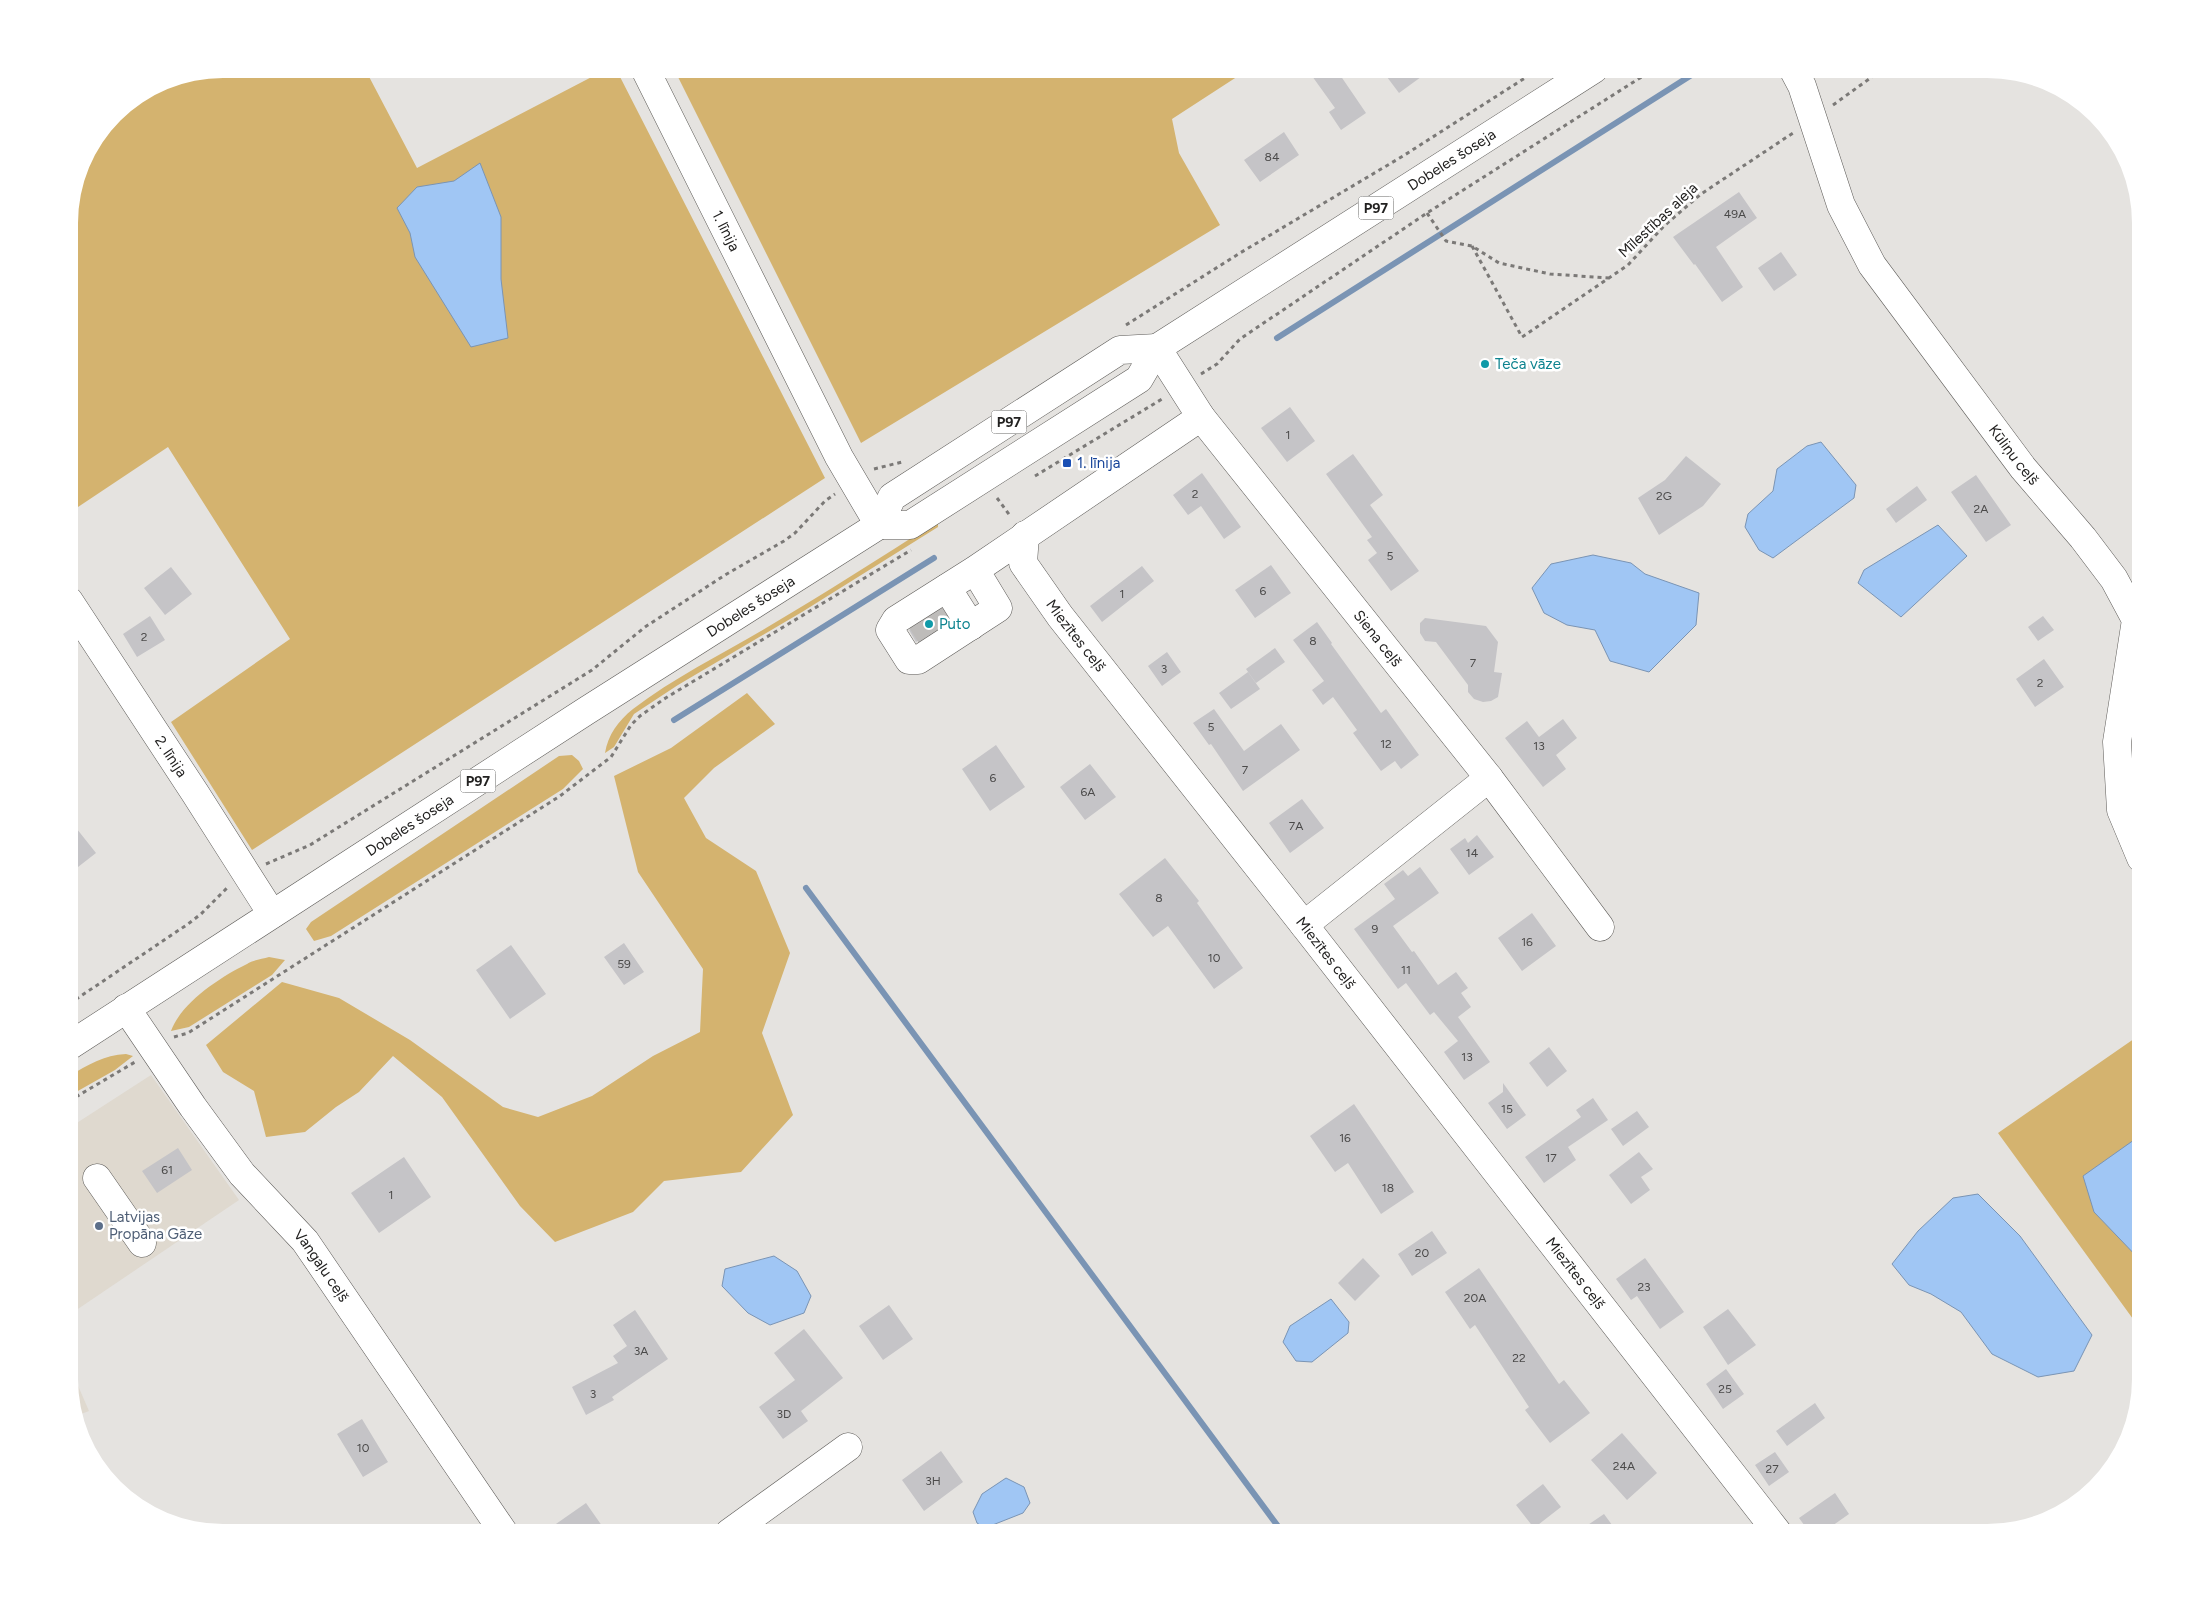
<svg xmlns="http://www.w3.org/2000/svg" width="2210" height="1602" font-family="Figtree,sans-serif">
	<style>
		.built { fill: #dfd9cf }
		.green { fill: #d4b36f }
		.water { fill: #a0c6f4; stroke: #7a94b4 }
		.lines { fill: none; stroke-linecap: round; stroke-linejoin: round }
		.stream { stroke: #7a94b4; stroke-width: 6 }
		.building { fill: #c5c4c7 }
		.minor-tunnel { stroke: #bebcba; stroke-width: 28; stroke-dasharray: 28 14; stroke-linecap: butt }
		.minor-casing { stroke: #5d5b58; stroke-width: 29 }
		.major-casing { stroke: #5d5b58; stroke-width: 29 }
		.path { stroke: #7b7977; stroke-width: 3; stroke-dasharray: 4 4; stroke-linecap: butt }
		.minor { stroke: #fff; stroke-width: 28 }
		.major { stroke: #fff; stroke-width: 28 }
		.culture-dot { fill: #0f9aa8; stroke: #fff; stroke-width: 2 }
		.transit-dot { fill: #1a4fb4; stroke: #fff; stroke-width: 2 }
		.service-dot { fill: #5c6f8a; stroke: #fff; stroke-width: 2 }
		.labels { text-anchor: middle; stroke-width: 5; stroke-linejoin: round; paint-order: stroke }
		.number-label { font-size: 12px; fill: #4b4a4a }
		.shield { fill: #fff; stroke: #646463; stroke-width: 1 }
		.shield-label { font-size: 14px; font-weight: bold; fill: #222120 }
		.street-label { font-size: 15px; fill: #222120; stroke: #fff }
		.culture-label { font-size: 15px; fill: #0d838f; stroke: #fff; text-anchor: start }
		.transit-label { font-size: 15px; fill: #164399; stroke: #fff; text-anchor: start }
		.service-label { font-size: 15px; fill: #4e5e75; stroke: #fff; text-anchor: start }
	</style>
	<rect width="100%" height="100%" fill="#e5e3e0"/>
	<!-- built -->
	<path class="built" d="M151,1075L239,1200L69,1315V1128Z
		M76,1381L89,1411L76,1416L69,1390V1384Z"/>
	<!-- green -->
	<path class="green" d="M222,69H365L417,168L607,69H616L825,478L252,850L171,722L290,639L168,447L69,513V212L81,163L114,113L164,80Z
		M674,69H1249L1172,119L1179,153L1220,225L861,443Z
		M938,521V527L802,612L678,685L634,714L614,747L605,753C608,735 618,721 633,709C673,678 722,654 766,628C824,594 881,557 938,521Z
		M747,693L775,724L714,768L684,798L706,838L756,871L790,953L762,1033L793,1115L741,1172L664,1181L633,1212L555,1242L520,1206L442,1097L393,1056L359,1092L336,1107L305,1132L266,1137L254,1091L223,1072L206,1045L282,982L339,998L410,1040L503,1107L538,1117L592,1096L653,1056L700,1032L703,969L638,872L614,776L671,748Z
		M572,755L579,761L583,769L563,789L331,936L314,941L306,929L311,922L559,756Z
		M269,957L285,960L272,975L189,1027L171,1031C181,1003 220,977 247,964C253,960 262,959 269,957Z
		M2141,1034V1330L1998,1133Z
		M126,1054L133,1056L115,1070L69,1096V1076C88,1065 104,1055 126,1054Z"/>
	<!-- water -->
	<path class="water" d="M480,163L501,217V279L508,338L471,347L415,257L410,233L397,208L417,187L454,181Z
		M1821,442L1856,485L1854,498L1773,558L1759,550L1745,527L1748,514L1773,491L1777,469L1807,446Z
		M1938,525L1967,556L1901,617L1858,583L1864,570Z
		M1593,555L1631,563L1645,574L1699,593L1696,625L1649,672L1610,661L1595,630L1567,625L1544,613L1532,588L1551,564Z
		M2141,1135V1261L2094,1212L2083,1176Z
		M1978,1194L2020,1236L2092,1335L2074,1371L2038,1377L1992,1354L1961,1312L1931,1294L1909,1285L1892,1264L1918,1231L1953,1198Z
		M774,1256L797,1271L811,1296L804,1313L770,1325L748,1313L722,1286L725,1269Z
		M1331,1299L1349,1322L1348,1333L1312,1362L1296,1361L1283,1342L1290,1326Z
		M1006,1478L1024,1487L1030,1503L1023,1513L985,1528L977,1523L973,1512L982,1494Z"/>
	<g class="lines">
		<!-- stream -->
		<path class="stream" d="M1277,338L1701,69
			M674,720L934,558
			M806,888L1283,1533"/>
	</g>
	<!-- building -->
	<path class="building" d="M1307,69H1336L1366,113L1341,130L1329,112L1335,108Z
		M1381,69H1432L1399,93Z
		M1284,132L1299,155L1260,182L1244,160Z
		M1739,192L1757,218L1716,247L1743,287L1722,302L1695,264L1694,265L1673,237Z
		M1781,252L1797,275L1774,291L1758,268Z
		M1290,407L1315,441L1287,462L1261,428Z
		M1353,454L1383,495L1370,505L1419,571L1391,591L1368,560L1377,553L1367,540L1372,537L1326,474Z
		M1686,456L1721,484L1703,506L1659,535L1638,498L1665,480Z
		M1202,473L1241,527L1224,539L1201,506L1188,515L1173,495Z
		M1976,475L2011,525L1986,542L1951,492Z
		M1917,486L1927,500L1896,523L1886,509Z
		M1271,565L1291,593L1255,618L1235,590Z
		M1142,566L1154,581L1102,622L1090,606Z
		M171,567L192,594L165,615L144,588Z
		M942,609L949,621L916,642L909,630Z
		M150,616L165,640L137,657L123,634Z
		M2043,616L2054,630L2038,641L2028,627Z
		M1425,618L1486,626L1498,642L1494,672L1502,673L1498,697L1491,701L1483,702L1474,699L1468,692V685L1436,642L1425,641L1420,633V623Z
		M1317,622L1332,643L1331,644L1381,713L1386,709L1419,755L1401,769L1395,761L1381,771L1353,733L1357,730L1333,697L1323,705L1312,690L1324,681L1293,640Z
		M1275,648L1285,662L1256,683L1246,669Z
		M1167,652L1181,672L1162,686L1148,666Z
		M2044,659L2064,687L2035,707L2016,679Z
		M1248,672L1260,689L1231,709L1219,693Z
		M1214,709L1244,751L1281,724L1300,750L1243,791L1211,744L1209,745L1193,723Z
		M1563,719L1577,738L1556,755L1566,769L1543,787L1505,738L1527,721L1539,737Z
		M996,745L1025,787L990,811L962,769Z
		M1090,764L1116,797L1085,820L1060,787Z
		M1302,799L1324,828L1290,853L1269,823Z
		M69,819L96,853L69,874Z
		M1477,835L1494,857L1469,875L1450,849L1465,838L1468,843Z
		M1165,858L1199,901L1197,903L1243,968L1214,989L1168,926L1153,937L1119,894Z
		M1420,867L1439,893L1393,926L1412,952L1414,951L1438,985L1456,972L1468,988L1461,993L1471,1007L1458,1017L1490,1062L1464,1080L1444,1052L1458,1041L1434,1012L1430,1015L1406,983L1398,989L1354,929L1395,899L1384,884L1403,870L1408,876Z
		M1532,913L1556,946L1522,971L1498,938Z
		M624,943L644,972L624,985L604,957Z
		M511,945L546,994L510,1019L476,970Z
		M1549,1047L1567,1071L1547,1087L1529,1063Z
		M1503,1083L1526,1115L1507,1129L1488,1103L1503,1092Z
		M1593,1098L1608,1120L1568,1147L1576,1160L1544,1183L1525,1157L1581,1117L1576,1110Z
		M1354,1104L1414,1192L1381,1214L1348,1163L1335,1172L1310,1136Z
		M1637,1111L1649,1127L1623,1146L1611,1129Z
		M178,1148L192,1170L157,1193L142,1171Z
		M1639,1152L1653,1169L1641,1177L1650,1190L1631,1204L1609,1175Z
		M404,1157L431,1197L379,1233L351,1193Z
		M1432,1231L1447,1253L1412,1276L1398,1254Z
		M1363,1258L1380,1276L1355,1301L1338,1283Z
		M1645,1258L1684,1312L1660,1329L1637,1296L1631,1300L1616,1279Z
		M1479,1268L1559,1384L1564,1380L1590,1413L1550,1443L1525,1410L1529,1407L1475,1325L1470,1329L1445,1292Z
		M889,1305L913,1339L883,1360L859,1326Z
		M1728,1309L1756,1345L1728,1365L1703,1327Z
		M635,1310L668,1359L612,1397L614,1400L586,1415L572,1387L618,1363L613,1356L627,1346L613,1325Z
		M804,1329L843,1378L801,1411L808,1421L783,1439L759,1407L795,1380L774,1353Z
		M1726,1369L1744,1394L1723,1409L1706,1384Z
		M1815,1403L1825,1418L1787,1446L1776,1431Z
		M362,1419L388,1462L363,1477L337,1434Z
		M1622,1433L1657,1473L1627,1500L1591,1460Z
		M941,1451L963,1482L924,1511L902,1480Z
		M1775,1452L1789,1472L1769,1486L1755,1465Z
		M1543,1484L1561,1507L1534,1528L1516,1505Z
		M1835,1493L1849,1514L1822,1533H1810L1799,1518Z
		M586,1503L607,1533H543Z
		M1604,1514L1618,1533H1576Z"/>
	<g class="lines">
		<!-- minor-tunnel -->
		<path class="minor-tunnel" d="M940,603L952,622
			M919,617L931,636"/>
		<defs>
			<g id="minor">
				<path id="s1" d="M645,69L839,457L879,525"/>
				<path id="s2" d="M1793,69L1802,86L1841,205L1872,265L2023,468L2083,538L2114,579L2136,620L2117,742L2121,810L2141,858"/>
				<path id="s3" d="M1157,348L1201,417L1489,778L1600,927"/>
				<path id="s4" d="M1025,535L1023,563L1060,616L1304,925L1778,1533"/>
				<path d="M975,570L998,608L918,660H909L890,630L896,620L975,570L1201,417"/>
				<path d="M947,588L971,626"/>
				<path id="s5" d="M69,601L195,793L272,914"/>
				<path d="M1304,925L1489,778"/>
				<path id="s6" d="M126,1008L193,1107L242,1174L305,1241L504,1533"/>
				<path d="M97,1178L142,1243"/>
				<path d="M729,1533L848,1447"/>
			</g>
			<g id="major">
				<path id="s7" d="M879,525H910L1139,379L1157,348L1594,69"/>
				<path id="s8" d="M69,1046L586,711L879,525L892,497L1120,350L1157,348"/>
			</g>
		</defs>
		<!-- minor casing -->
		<use href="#minor" class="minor-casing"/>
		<!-- major casing -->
		<use href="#major" class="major-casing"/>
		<!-- path -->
		<path class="path" d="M1833,105L1883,69
			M1427,213L1446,241L1472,246L1499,263L1550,274L1609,278
			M1472,246L1522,337L1628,265L1664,226L1701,194L1793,133
			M1126,325L1240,253L1403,156L1539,69
			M1201,374L1217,364L1240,339L1427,213L1654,69
			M874,469L902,462
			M1035,476L1162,399
			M997,498L1011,517
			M266,864L310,845L592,670L645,627L725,575L784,541L795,533L825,501L835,494
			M69,1004L188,924L201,914L227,888
			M174,1037L188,1033L560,796L611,757L631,725L640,716L664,699L911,550
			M69,1101L135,1062"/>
		<!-- minor -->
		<use href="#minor" class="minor"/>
		<!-- major -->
		<use href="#major" class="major"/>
	</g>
	<!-- markers -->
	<g class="culture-dot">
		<circle cx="1485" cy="364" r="5"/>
		<circle cx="929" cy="624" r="5"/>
	</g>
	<rect class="transit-dot" x="1062" y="458" width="10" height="10" rx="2.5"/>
	<circle class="service-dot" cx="99" cy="1226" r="5"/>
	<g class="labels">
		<!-- number labels -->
		<g class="number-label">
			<text x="1272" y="161">84</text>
			<text x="1735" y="218">49A</text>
			<text x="1288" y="439">1</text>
			<text x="1195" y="498">2</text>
			<text x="1664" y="500">2G</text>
			<text x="1981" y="513">2A</text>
			<text x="1390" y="560">5</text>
			<text x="1263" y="595">6</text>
			<text x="1122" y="598">1</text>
			<text x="144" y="641">2</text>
			<text x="1313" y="645">8</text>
			<text x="1473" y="667">7</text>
			<text x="1164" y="673">3</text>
			<text x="2040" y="687">2</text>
			<text x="1211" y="731">5</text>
			<text x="1386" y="748">12</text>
			<text x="1539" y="750">13</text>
			<text x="1245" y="774">7</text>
			<text x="993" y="782">6</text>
			<text x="1088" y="796">6A</text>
			<text x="1296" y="830">7A</text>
			<text x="1472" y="857">14</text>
			<text x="1159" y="902">8</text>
			<text x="1375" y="933">9</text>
			<text x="1527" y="946">16</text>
			<text x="1214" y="962">10</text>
			<text x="624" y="968">59</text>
			<text x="1406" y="974">11</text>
			<text x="1467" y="1061">13</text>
			<text x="1507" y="1113">15</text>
			<text x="1345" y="1142">16</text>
			<text x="1551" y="1162">17</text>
			<text x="167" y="1174">61</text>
			<text x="1388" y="1192">18</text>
			<text x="391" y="1199">1</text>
			<text x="1422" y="1257">20</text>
			<text x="1644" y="1291">23</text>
			<text x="1475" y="1302">20A</text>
			<text x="641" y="1355">3A</text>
			<text x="1519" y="1362">22</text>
			<text x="1725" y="1393">25</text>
			<text x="593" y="1398">3</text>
			<text x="784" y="1418">3D</text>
			<text x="363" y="1452">10</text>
			<text x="1624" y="1470">24A</text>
			<text x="1772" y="1473">27</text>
			<text x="933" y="1485">3H</text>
		</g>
		<!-- shield labels -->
		<g class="shield">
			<rect x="1358.5" y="196.5" width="35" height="23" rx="4"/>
			<rect x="991.5" y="410.5" width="35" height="23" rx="4"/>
			<rect x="460.5" y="769.5" width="35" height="23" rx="4"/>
		</g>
		<g class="shield-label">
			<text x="1376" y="213">P97</text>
			<text x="1009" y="427">P97</text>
			<text x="478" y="786">P97</text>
		</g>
		<!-- street labels -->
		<g class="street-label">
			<text dy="5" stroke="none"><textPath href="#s7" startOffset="688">Dobeles šoseja</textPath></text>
			<text transform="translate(1658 220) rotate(-43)" y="5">Mīlestības aleja</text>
			<text dy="5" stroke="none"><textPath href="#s1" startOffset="181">1. līnija</textPath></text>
			<text dy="5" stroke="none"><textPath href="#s2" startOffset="449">Kūliņu ceļš</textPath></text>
			<text dy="5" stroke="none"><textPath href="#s8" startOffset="811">Dobeles šoseja</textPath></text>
			<text dy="5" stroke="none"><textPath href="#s4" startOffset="118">Miezītes ceļš</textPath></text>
			<text dy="5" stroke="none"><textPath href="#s3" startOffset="365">Siena ceļš</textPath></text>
			<text dy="5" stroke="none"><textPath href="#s5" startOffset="186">2. līnija</textPath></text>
			<text dy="5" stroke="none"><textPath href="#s8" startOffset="406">Dobeles šoseja</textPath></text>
			<text dy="5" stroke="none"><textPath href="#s4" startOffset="522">Miezītes ceļš</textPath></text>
			<text dy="5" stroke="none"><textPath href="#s6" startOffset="324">Vangaļu ceļš</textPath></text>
			<text dy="5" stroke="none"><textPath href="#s4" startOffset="928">Miezītes ceļš</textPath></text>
		</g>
		<!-- culture labels -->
		<g class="culture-label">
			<text x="1495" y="369">Teča vāze</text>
			<text x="939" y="629">Puto</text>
		</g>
		<!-- transit labels -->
		<g class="transit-label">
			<text x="1077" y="468">1. līnija</text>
		</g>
		<!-- service labels -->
		<g class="service-label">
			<text x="109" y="1222">Latvijas<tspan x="109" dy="17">Propāna Gāze</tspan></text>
		</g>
	</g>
	<!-- crop -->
	<path d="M0 0H2210V1602H0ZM223 78H1987A145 145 0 0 1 2132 223V1379A145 145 0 0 1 1987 1524H223A145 145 0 0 1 78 1379V223A145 145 0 0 1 223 78Z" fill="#fff" fill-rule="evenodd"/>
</svg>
